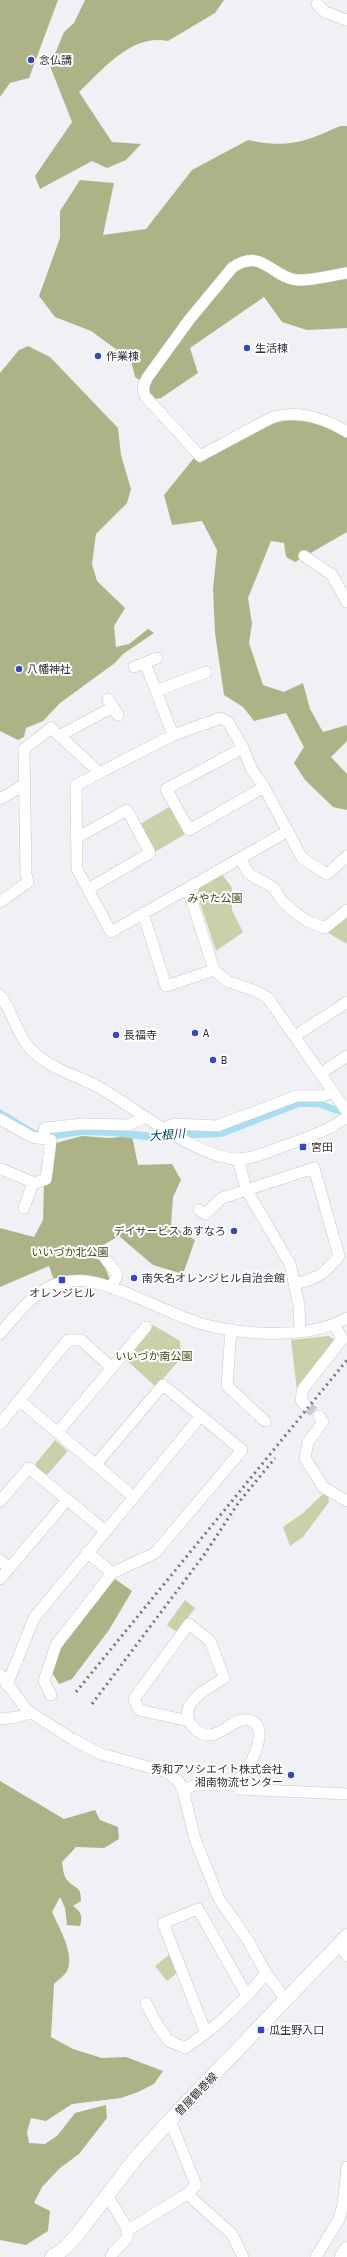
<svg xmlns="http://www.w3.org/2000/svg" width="347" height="2257" font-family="'Archivo Narrow','Noto Sans JP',sans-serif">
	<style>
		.green { fill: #cbcfaa }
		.forest { fill: #aeb387 }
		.water { fill: #a9ddf1 }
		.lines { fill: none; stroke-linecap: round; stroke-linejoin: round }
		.minor-tunnel { stroke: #c9cbce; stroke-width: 11; stroke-dasharray: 11 5.5; stroke-linecap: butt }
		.minor-casing { stroke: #c6c9cc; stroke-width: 12 }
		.major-casing { stroke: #c6c9cc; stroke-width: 15 }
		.highway-casing { stroke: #c6c9cc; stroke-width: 17 }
		.minor { stroke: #fff; stroke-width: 11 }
		.major { stroke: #fff; stroke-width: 14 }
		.highway { stroke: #fff; stroke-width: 16 }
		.rail { stroke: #747678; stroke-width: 3; stroke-dasharray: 2 4; stroke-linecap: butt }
		.poi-dot { fill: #3748bb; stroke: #fefeff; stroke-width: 1.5 }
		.labels { text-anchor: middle; stroke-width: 4; stroke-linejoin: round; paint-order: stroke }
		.poi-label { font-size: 11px; fill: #303133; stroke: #fefeff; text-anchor: start }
		.park-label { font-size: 11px; fill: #434713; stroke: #fefeff }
		.street-label { font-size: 11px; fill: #303133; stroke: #fefeff }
		.water-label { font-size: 12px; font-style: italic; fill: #004a5f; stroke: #fefeff }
	</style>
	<rect width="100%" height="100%" fill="#eff1f5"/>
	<!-- green -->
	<path class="green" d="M171,806L187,833L155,852L140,824Z
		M222,874L232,888V910L243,932L216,951L197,894L200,887Z
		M347,915V944L325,931Z
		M153,1325L180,1341L181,1358L156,1387L125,1359Z
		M329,1336L336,1341L297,1390L291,1340Z
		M55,1440L68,1451L46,1476L35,1468L36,1463Z
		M324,1493L328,1496L329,1502L303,1537L290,1546L283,1527L303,1513Z
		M185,1600L195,1608L177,1632L167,1625Z
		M170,1954L178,1972L167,1981L155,1966Z"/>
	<!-- forest -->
	<path class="forest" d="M0,0H58L29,78L10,83L0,97Z
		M85,0H224L215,13L168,41C132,33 102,70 79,92L112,142L141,144L126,160L107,168L92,161L40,189L35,176L72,122L50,66L64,32L74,23Z
		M340,126H347V328L307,330L282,322L264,297L190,348L198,373L161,398L155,399L149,395L151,377L159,355L139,380L135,377L131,360L91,331L55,317L39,296L60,238V211L80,180L114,183L103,235L146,229L192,170L248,140C288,148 303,143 340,126Z
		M28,346L50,357L118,428L121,455L131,489L127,503L96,534L92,564L97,581L125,608L114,626L116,647L129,644L148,629L154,633L123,654L115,663L60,703L43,721L26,728L24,737L18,740L0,731V373L19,350Z
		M285,420H313L347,437V532L295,562L286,557L284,543L271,541L248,598L252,623L249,643L263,685L284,692L303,683L310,709L323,732L347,725V741L331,757L347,774V810L333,807L305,780L294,763L304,747L286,713L254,721L243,707L224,695L215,633L213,589L217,550L202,521L172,525L164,495L194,458L200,463L260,428Z
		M82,1136L109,1138L132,1136L138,1165L172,1164L181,1180L173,1197L171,1225L195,1240L183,1274L153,1265L119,1236L98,1248L111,1283L54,1280L49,1266L0,1287V1228L34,1237L43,1220L45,1146Z
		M112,1573L115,1579L132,1591L109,1630L72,1679L59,1684L48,1666L56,1645Z
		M0,1781L64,1819L95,1810L100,1820L118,1827L119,1839L104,1848L76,1847L62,1862C63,1868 63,1876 68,1881C76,1890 81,1885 81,1901L73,1906C81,1912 83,1916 80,1926L67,1925L65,1908L60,1897L52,1912C59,1928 75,1953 67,1971C64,1976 58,1980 54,1984L51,2037L73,2049L102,2058L126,2057L163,2071L154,2084L138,2092L121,2098L72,2104L46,2121L31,2118L27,2132L29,2143L45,2144L57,2136L75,2113L106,2105L107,2118L79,2154L60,2168L42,2187L34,2203L50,2211L48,2231L26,2245L0,2240Z"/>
	<!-- water -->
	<path class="water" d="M316,1099L337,1107L347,1115L334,1113L318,1107H299L222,1137L145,1140L113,1136L82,1135L55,1139L34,1133L0,1114V1109L35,1130L55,1133L83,1129H112L156,1133L219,1129L293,1101Z"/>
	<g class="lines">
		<!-- minor-tunnel -->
		<path class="minor-tunnel" d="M305,1405L319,1416"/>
		<defs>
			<path id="minor" d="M317,4L325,12L347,20
				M347,273C332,275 313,281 297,280C271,277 262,247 232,268L189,320L147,378L143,388L145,396L200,456L273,417C300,410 324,418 347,432
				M304,556L332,575L347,602
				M145,663L173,735
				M134,667L157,658
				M156,691L206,672
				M108,699L118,715
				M59,736L113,707
				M243,748L166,789L189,830L264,787
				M0,799L24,785
				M288,831L111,932L77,869L76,785L173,735L221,718L228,722L243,748L252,770L264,787L302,858L327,874L347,856
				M76,838L127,810L150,853L88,889
				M240,858L249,874L273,887L283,902L297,914L307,921L325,928L347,910
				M188,889L214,970L227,981L256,991L268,998L347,1112
				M0,902L28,882L26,874L24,749L51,728L99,772
				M143,913L166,986L214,970
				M0,995C13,1011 15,1032 29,1047C47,1069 78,1075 102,1089C136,1109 199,1159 238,1159C253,1159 270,1151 284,1146C307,1138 327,1131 347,1117
				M295,1036L347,1002
				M321,1073L347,1056
				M0,1119L32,1137L51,1140L46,1179L35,1183L1,1169L0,1170
				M164,1128L175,1124L217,1126L297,1096H323L332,1092
				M43,1137L45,1128L83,1124L129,1125L145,1117
				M238,1159L246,1189L290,1264L299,1306L300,1331
				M24,1208L33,1182
				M199,1210L205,1214L222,1198L314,1168L339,1256C323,1275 320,1277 296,1284
				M92,1252L102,1254L117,1274L112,1288
				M231,1330L227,1386L265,1421
				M0,1334C18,1313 35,1288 64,1282C91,1276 119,1290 143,1300C162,1308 182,1318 202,1324C243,1335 309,1340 347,1318
				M20,1401L134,1497
				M305,1405L301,1400L303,1389L342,1339L335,1325
				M319,1416L323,1422L308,1442L305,1458L323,1487L347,1501
				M0,1424L68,1340H81L112,1368
				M58,1432L146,1327
				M0,1501L29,1468L105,1531
				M87,1552L112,1573
				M0,1560L9,1568
				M0,1579L67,1500
				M0,1674L27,1710L72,1739L101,1754L167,1772L179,1782L183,1790L195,1839L219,1899L247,1939L266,1973L286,2000
				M7,1685L34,1618L200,1417
				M51,1695L44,1681L56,1645L112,1573L155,1553L242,1450L163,1385L96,1464
				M0,1719L18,1717L30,1712
				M234,1784L239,1789L347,1794
				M183,1790L195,1785L234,1784C238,1779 245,1774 248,1768C255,1756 272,1717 242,1720C230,1722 222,1735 209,1735C204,1735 196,1731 193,1727C174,1704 209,1688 224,1678L210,1641L189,1624L134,1699L139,1710L189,1721
				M340,1944L347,1956
				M247,1996L198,1909L163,1923L206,2033C229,2015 248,1996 266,1973
				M146,2003L158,2026L169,2041L185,2048L206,2033
				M187,2194L232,2234L243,2257
				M107,2195L128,2230L127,2238L113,2253L111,2257
				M128,2230L187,2194L196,2185L170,2120
				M316,2257L339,2219L343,2205L347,2167"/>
			<path id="major" d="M52,2257L65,2248L77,2235L135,2159L170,2120L347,1936"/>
			<path id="highway" d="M343,2257L347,2250"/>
		</defs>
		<!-- minor casing -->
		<use href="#minor" class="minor-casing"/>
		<!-- major casing -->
		<use href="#major" class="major-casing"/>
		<!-- highway casing -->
		<use href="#highway" class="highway-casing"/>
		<!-- minor -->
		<use href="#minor" class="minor"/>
		<!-- major -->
		<use href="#major" class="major"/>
		<!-- highway -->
		<use href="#highway" class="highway"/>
		<!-- rail -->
		<path class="rail" d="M76,1692L347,1360
			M92,1704L204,1555L239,1502L275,1458"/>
	</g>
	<!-- markers -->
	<g class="poi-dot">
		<circle cx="31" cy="60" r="4"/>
		<circle cx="247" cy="348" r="4"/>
		<circle cx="98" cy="356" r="4"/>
		<circle cx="19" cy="669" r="4"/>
		<circle cx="195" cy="1033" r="4"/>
		<circle cx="116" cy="1035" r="4"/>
		<circle cx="213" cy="1060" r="4"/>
		<rect x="299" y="1143" width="8" height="8" rx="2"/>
		<circle cx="234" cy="1231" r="4"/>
		<circle cx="134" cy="1278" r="4"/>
		<rect x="58" y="1276" width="8" height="8" rx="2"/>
		<circle cx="291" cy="1775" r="4"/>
		<rect x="257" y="2026" width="8" height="8" rx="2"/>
	</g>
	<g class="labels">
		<!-- poi labels -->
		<g class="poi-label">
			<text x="39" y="64">念仏講</text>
			<text x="255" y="352">生活棟</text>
			<text x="106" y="360">作業棟</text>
			<text x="27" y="673">八幡神社</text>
			<text x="203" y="1037">A</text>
			<text x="124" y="1039">長福寺</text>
			<text x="221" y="1064">B</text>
			<text x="311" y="1151">宮田</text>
			<text x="226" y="1235" text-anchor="end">デイサービス あすなろ</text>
			<text x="142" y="1282">南矢名オレンジヒル自治会館</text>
			<text x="62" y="1297" text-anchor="middle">オレンジヒル</text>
			<text x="283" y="1773" text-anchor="end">秀和アソシエイト株式会社<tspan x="283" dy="13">湘南物流センター</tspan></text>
			<text x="269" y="2034">瓜生野入口</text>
		</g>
		<!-- park labels -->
		<g class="park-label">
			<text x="215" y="902">みやた公園</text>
			<text x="70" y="1256">いいづか北公園</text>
			<text x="154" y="1360">いいづか南公園</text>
		</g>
		<!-- street labels -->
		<g class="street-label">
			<text transform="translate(196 2094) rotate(-46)" y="4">曽屋鶴巻線</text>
		</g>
		<!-- water labels -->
		<g class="water-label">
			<text transform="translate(167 1135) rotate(-5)" y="4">大根川</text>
		</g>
	</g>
</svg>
